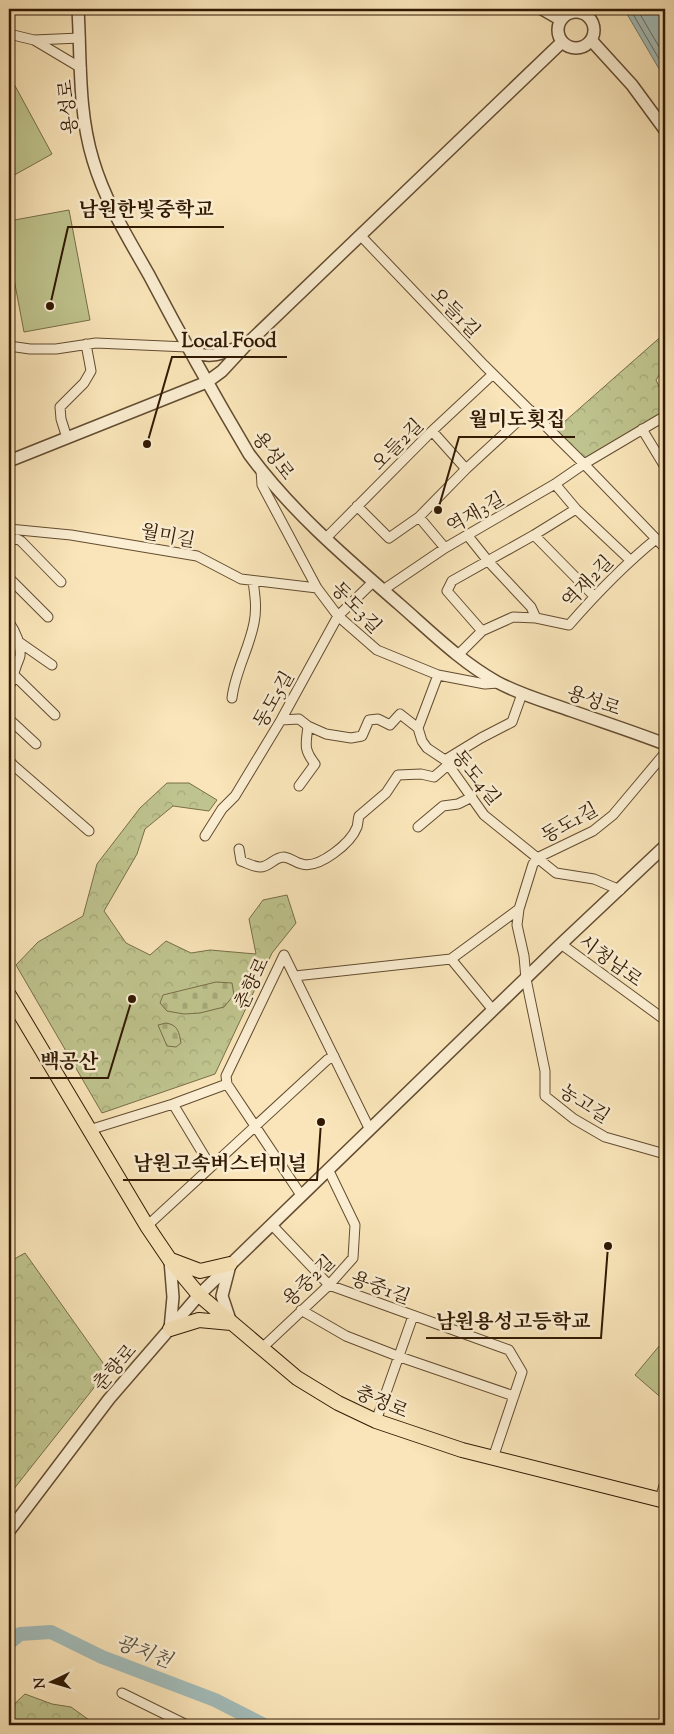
<svg xmlns="http://www.w3.org/2000/svg" width="674" height="1734" font-family="'Sorts Mill Goudy','Noto Serif KR',serif">
	<style>
		.forest { fill: url(#forest-crowns); stroke: #786e48 }
		.cemetery { fill: url(#cemetery-stones); stroke: #786e48 }
		.pitch { fill: #bfc48e; stroke: #786e48 }
		.water { fill: #a2bcba; stroke: #757b71 }
		.lines { fill: none; stroke-linecap: round; stroke-linejoin: round }
		.shore { stroke: #6a6a5e; stroke-width: 1 }
		.river { stroke: #a2bcba; stroke-width: 14 }
		.minor-casing { stroke: #634c30; stroke-width: 11 }
		.tertiary-casing { stroke: #634c30; stroke-width: 14 }
		.primary-casing { stroke: #311903; stroke-width: 16 }
		.minor { stroke: #fbeed2; stroke-width: 9 }
		.tertiary { stroke: #fbeed2; stroke-width: 11 }
		.primary { stroke: #f9e5b9; stroke-width: 14 }
		.labels { text-anchor: middle; stroke-width: 5; stroke-linejoin: round; paint-order: stroke }
		.street-label { font-size: 19px; fill: #311903; stroke: #fbeed2 }
		.water-label { font-size: 20px; font-style: italic; fill: #595243; stroke: #fbeed2 }
		.leader { fill: none; stroke: #311903; stroke-width: 2 }
		.callout-dot { fill: #311903; stroke: #fbeed2; stroke-width: 2 }
		.callout-label { font-size: 20px; text-anchor: middle; font-weight: bold; fill: #311903; stroke: #fbeed2; stroke-width: 5; stroke-linejoin: round; paint-order: stroke }
	</style>
	<defs>
		<pattern id="forest-crowns" width="20" height="18" patternUnits="userSpaceOnUse" patternTransform="scale(1.25)"><rect width="20" height="18" fill="#bfc48e"/><path d="M2 6a3 3 0 1 1 6 0M12 15a3 3 0 1 1 6 0" fill="none" stroke="#a5a879"/></pattern>
		<pattern id="cemetery-stones" width="16" height="16" patternUnits="userSpaceOnUse" patternTransform="scale(1.25)"><rect width="16" height="16" fill="#bfc48e"/><path d="M2 7V4a2 2 0 0 1 4 0v3zM10 15v-3a2 2 0 0 1 4 0v3z" fill="#a5a879"/></pattern>
	</defs>
	<rect width="100%" height="100%" fill="#f9e5b9"/>
	<filter id="stains"><feTurbulence type="fractalNoise" baseFrequency=".004" numOctaves="4"/><feColorMatrix values="0 0 0 0 .2 0 0 0 0 .09 0 0 0 0 .02 0 0 0 .5 -.17"/></filter>
	<radialGradient id="worn" r=".72"><stop offset=".6" stop-color="#630" stop-opacity="0"/><stop offset="1" stop-color="#630" stop-opacity=".3"/></radialGradient>
	<!-- forest -->
	<path class="forest" d="M665,333V366L656,380L665,399V412L585,460L555,430Z
		M167,783H189L217,800L209,811L173,806L145,829L137,854L104,911L126,943L150,955L166,941L191,953L210,950L256,954L249,919L263,900L287,895L296,923L272,953L215,1074L102,1113L16,965L38,942L83,916L97,864L140,808Z
		M25,1253L108,1370L9,1495V1262Z
		M25,1694L52,1704L71,1707L96,1725H9V1709Z"/>
	<!-- cemetery -->
	<path class="cemetery" d="M216,982L232,983L234,995L224,1007L200,1013L184,1014L167,1011L160,1003L163,995Z
		M166,1023C178,1025 179,1032 181,1043L176,1047L167,1046L158,1025Z"/>
	<!-- pitch -->
	<path class="pitch" d="M13,82L52,154L9,178V84Z
		M69,210L90,320L24,332L9,253V221Z
		M665,1339V1401L635,1375Z"/>
	<!-- water -->
	<path class="water" d="M624,9H665V79Z"/>
	<g class="lines">
		<!-- shore -->
		<path class="shore" d="M630,9L665,69
			M637,9L665,57"/>
		<!-- river -->
		<path class="river" d="M9,1643L20,1634L51,1632L102,1657L215,1700L264,1725"/>
		<defs>
			<path id="minor" d="M9,34L34,40
				M80,38L34,40L81,68
				M360,235L484,365L584,464L665,548
				M9,346L30,349H56L96,343L187,347
				M642,429L665,467
				M432,431L466,469
				M67,438L61,419L60,407L84,383L91,371L86,344
				M261,470L262,485L317,588L338,616L377,650L438,675L485,684L498,683
				M555,484L576,509L630,560
				M357,506L389,538L419,517L466,469L530,410
				M419,517L445,548
				M9,529L71,535L197,556L241,579L317,588
				M534,535L594,596
				M468,536L488,561L531,607L536,618
				M326,538L432,431L493,374
				M9,541L17,539L21,541L61,582
				M9,578L48,617
				M383,590L445,548L555,484L584,464L665,416
				M9,622C15,631 21,644 20,656C19,660 17,663 16,667C13,674 14,680 9,686
				M482,631L447,591L452,581L534,535L576,509
				M19,642L52,665
				M458,655L482,631L513,617L536,618L569,625C596,594 624,565 656,539
				M11,672L55,715
				M438,675L418,728L422,741L427,748L445,760L484,815L556,873L594,879L620,890
				M232,698C235,672 249,649 254,623C257,609 255,595 253,581
				M9,719L36,744
				M281,720L299,719L308,726L326,734L351,738L362,736L369,720L378,719L390,725L400,714L418,728
				M9,760L13,765L89,831
				M445,760L481,738L512,722L522,694
				M299,786L315,764C303,749 306,744 308,726
				M418,827L443,806L458,804L472,797
				M205,836L222,809L235,796L281,720L338,616L373,582
				M239,849L241,861C247,863 254,867 260,867C270,867 274,857 284,857C292,858 295,863 302,864C319,869 351,843 357,827C358,824 358,819 359,816L386,793L398,775L421,774L434,777L449,764
				M519,909L517,925L524,956L526,979L545,1071V1096L574,1119L605,1137L665,1154
				M561,944L665,1020
				M451,959L519,909L533,864L539,857L593,831L613,815L665,753
				M451,959L493,1010
				M295,976L451,959
				M173,1104L211,1167
				M89,1130L173,1104L227,1084
				M301,1195L227,1084L226,1076L284,955L370,1130
				M272,1225L329,1285L509,1350L522,1372L493,1458
				M147,1226L327,1060L334,1056
				M301,1310L346,1336L400,1357L514,1396
				M261,1349L329,1285L353,1258L355,1225L328,1169
				M376,1421L413,1316
				M660,1499L665,1482
				M122,1693L187,1725"/>
			<path id="tertiary" d="M78,9C81,59 78,111 93,160C105,201 128,238 149,275C181,336 214,395 249,454C291,511 346,558 399,604C431,632 461,662 497,682C521,695 547,702 572,711C603,722 634,732 665,744
				M542,9L561,20
				M558 30a18 18 0 1 1 36 0a18 18 0 1 1-36 0Z
				M591,40L632,85L665,130
				M188,347C206,363 225,352 245,345
				M9,461L207,382L222,371L247,344L562,42
				M230,1265L222,1296L231,1323
				M170,1329L173,1297L170,1260
				M9,1531L109,1399L199,1295L561,944L665,846"/>
			<path id="primary" d="M9,995L147,1226L170,1260L199,1295L297,1378L338,1403L376,1421L462,1450L665,1501
				M171,1260L200,1271L230,1264
				M170,1329L199,1320L231,1323"/>
		</defs>
		<!-- minor casing -->
		<use href="#minor" class="minor-casing"/>
		<!-- tertiary casing -->
		<use href="#tertiary" class="tertiary-casing"/>
		<!-- primary casing -->
		<use href="#primary" class="primary-casing"/>
		<!-- minor -->
		<use href="#minor" class="minor"/>
		<!-- tertiary -->
		<use href="#tertiary" class="tertiary"/>
		<!-- primary -->
		<use href="#primary" class="primary"/>
	</g>
	<g class="labels">
		<!-- street labels -->
		<g class="street-label">
			<text transform="translate(67 107) rotate(-96)" y="7">용성로</text>
			<text transform="translate(456 312) rotate(46)" y="7">오들1길</text>
			<text transform="translate(397 444) rotate(-45)" y="7">오들2길</text>
			<text transform="translate(274 455) rotate(53)" y="7">용성로</text>
			<text transform="translate(475 512) rotate(-30)" y="7">역재3길</text>
			<text transform="translate(168 535) rotate(11)" y="7">월미길</text>
			<text transform="translate(587 581) rotate(-46)" y="7">역재2길</text>
			<text transform="translate(357 607) rotate(46)" y="7">동도3길</text>
			<text transform="translate(273 699) rotate(-60)" y="7">동도5길</text>
			<text transform="translate(594 700) rotate(19)" y="7">용성로</text>
			<text transform="translate(477 777) rotate(51)" y="7">동도4길</text>
			<text transform="translate(569 822) rotate(-29)" y="7">동도1길</text>
			<text transform="translate(611 960) rotate(36)" y="7">시청남로</text>
			<text transform="translate(251 983) rotate(-65)" y="7">춘향로</text>
			<text transform="translate(585 1103) rotate(33)" y="7">농고길</text>
			<text transform="translate(308 1280) rotate(-44)" y="7">용중2길</text>
			<text transform="translate(381 1287) rotate(20)" y="7">용중1길</text>
			<text transform="translate(114 1367) rotate(-49)" y="7">춘향로</text>
			<text transform="translate(382 1401) rotate(23)" y="7">충정로</text>
		</g>
		<!-- water labels -->
		<g class="water-label">
			<text transform="translate(144 1651) rotate(21)" y="7">광치천</text>
		</g>
	</g>
	<!-- callouts -->
	<path class="leader" d="M50 306L68 227H224M147 444L172 357H287M438 510L459 437H575M132 999L108 1078H30M321 1122L317 1180H123M608 1246L601 1338H426"/>
	<g class="callout-dot">
		<circle cx="50" cy="306" r="5"/>
		<circle cx="147" cy="444" r="5"/>
		<circle cx="438" cy="510" r="5"/>
		<circle cx="132" cy="999" r="5"/>
		<circle cx="321" cy="1122" r="5"/>
		<circle cx="608" cy="1246" r="5"/>
	</g>
	<g class="callout-label">
		<text x="146" y="216">남원한빛중학교</text>
		<text x="229" y="347">Local Food</text>
		<text x="517" y="426">월미도횟집</text>
		<text x="69" y="1068">백공산</text>
		<text x="220" y="1170">남원고속버스터미널</text>
		<text x="513" y="1328">남원용성고등학교</text>
	</g>
	<!-- margin -->
	<rect width="674" height="1734" fill="none" stroke="#f9e5b9" stroke-width="30"/>
	<rect x="10" y="10" width="654" height="1714" fill="none" stroke="#311903" stroke-width="2.5"/>
	<rect x="15" y="15" width="644" height="1704" fill="none" stroke="#311903"/>
	<!-- north arrow -->
	<g transform="translate(52 1682) rotate(265)" stroke="#fbeed2" stroke-width="4" paint-order="stroke">
	<path d="M0-4L9 19L0 12L-9 19Z" fill="#311903"/>
	<text y="-8" font-size="14" font-weight="bold" text-anchor="middle" fill="#311903">N</text>
	</g>
	<rect width="100%" height="100%" filter="url(#stains)"/>
	<rect width="100%" height="100%" fill="url(#worn)"/>
</svg>
